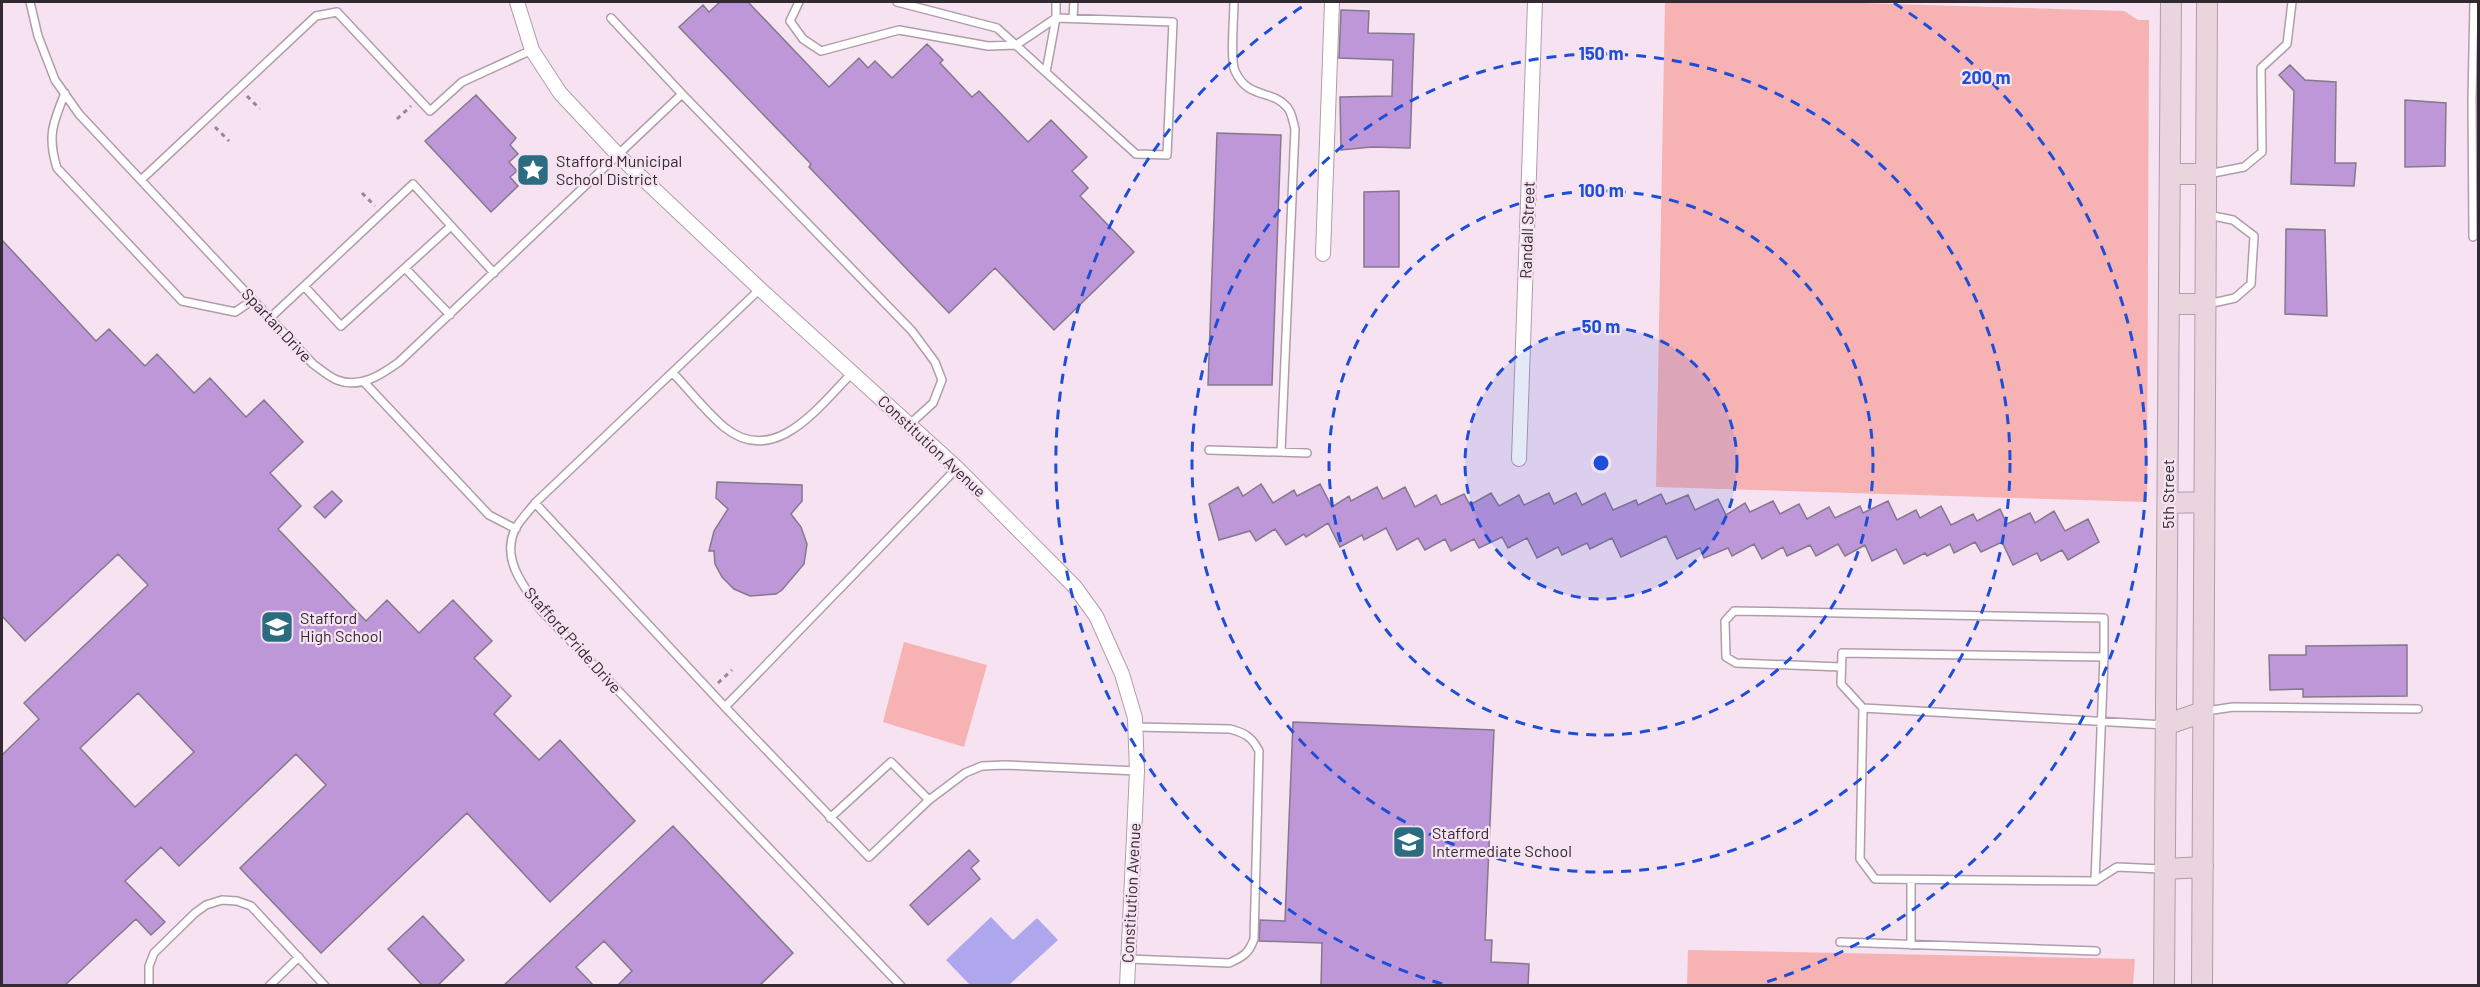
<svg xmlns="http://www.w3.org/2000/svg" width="2480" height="987" font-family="Barlow,sans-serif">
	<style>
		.green { fill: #f7b2b4 }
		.water { fill: #afa7ee }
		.building { fill: #bd97d8; stroke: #84798c; stroke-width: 1.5; fill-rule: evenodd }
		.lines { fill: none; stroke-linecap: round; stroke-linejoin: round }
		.lane-casing { stroke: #b09dac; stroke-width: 10 }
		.street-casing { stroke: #b09dac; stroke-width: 16 }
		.secondary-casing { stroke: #b09dac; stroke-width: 22 }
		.path { stroke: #958892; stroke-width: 3; stroke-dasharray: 4.5 4.5; stroke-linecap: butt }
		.lane { stroke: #fff; stroke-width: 7 }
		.street { stroke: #fff; stroke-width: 14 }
		.secondary { stroke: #ead4dd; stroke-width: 20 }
		.ring { fill: none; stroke: #1d4ed8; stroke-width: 3; stroke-dasharray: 10 8 }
		.labels { text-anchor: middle; stroke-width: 4.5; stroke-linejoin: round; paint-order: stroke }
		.poi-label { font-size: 16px; fill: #312a30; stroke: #f6e2f1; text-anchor: start }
		.street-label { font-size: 16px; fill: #312a30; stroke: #f6e2f1 }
		.centre { fill: #1d4ed8; stroke: #f6e2f1; stroke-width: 3 }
		.ring-label { font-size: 18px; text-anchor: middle; font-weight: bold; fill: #1d4ed8; stroke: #f6e2f1; stroke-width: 4.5; stroke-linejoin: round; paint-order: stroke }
	</style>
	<rect width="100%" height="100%" fill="#f6e2f1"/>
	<!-- green -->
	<path class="green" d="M1665,2H1828L2124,11L2138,20H2149L2147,502L1656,487Z
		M904,642L987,665L964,747L883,722Z
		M1688,950L2135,959L2133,985L1687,986Z"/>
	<!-- water -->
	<path class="water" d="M991,917L1013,940L1037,918L1058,940L1009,985H970L946,960Z"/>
	<!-- building -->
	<path class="building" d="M720,2H748L829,87L859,58L868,68L875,61L892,78L927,44L943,60L940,63L972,97L979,91L1028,142L1051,120L1087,157L1072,171L1088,188L1080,196L1134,252L1054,330L995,268L949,313L809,167L811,164L679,27L703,5L709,12Z
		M1341,10L1369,11L1368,33L1414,34L1410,148L1372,147L1341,150L1340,97L1392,96L1393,60L1339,58Z
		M2290,65L2305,80L2336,82L2335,163H2356L2354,186L2291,184L2294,91L2279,75Z
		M476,95L516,138L510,145L518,154L509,162L517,171L510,177L518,186L491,212L425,141Z
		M2405,100L2446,103L2445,166L2405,167Z
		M1217,133L1281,135L1272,385H1208Z
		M1399,191V267H1364V192Z
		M2286,229L2325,230L2327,316L2285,314Z
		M2,240L96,341L109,329L145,366L157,354L194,393L210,378L246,417L264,400L303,442L270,473L301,506L278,529L366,621L387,600L419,633L453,600L492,641L474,658L511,696L494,714L539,760L560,740L635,821L550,902L467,813L321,953L240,868L326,785L296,754L179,866L161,847L125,881L165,922L151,935L136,919L64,986H2V755L39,719L24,703L148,585L118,554L25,641L2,616ZM138,693L194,752L135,807L80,748Z
		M717,482L802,485V501L791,514L801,527L807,544L804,564L782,590L776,594L750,596L734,589L722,577L715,564L714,551H709L714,531L728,509L716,498Z
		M1261,484L1273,503L1294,490L1297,496L1320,484L1332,507L1349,496L1351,501L1377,487L1383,499L1405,487L1415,507L1436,495L1441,505L1464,494L1470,505L1491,493L1499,506L1519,495L1524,505L1549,493L1554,504L1576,493L1582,505L1605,493L1613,510L1636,500L1638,505L1661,494L1666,504L1688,495L1695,510L1718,499L1726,515L1745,503L1750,512L1773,501L1780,514L1799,504L1807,519L1829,507L1835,518L1860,506L1863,513L1888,501L1897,520L1916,510L1920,518L1941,506L1951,525L1973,514L1977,521L2000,509L2007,524L2030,513L2035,523L2054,511L2065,531L2088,519L2099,542L2068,560L2062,550L2041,561L2037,553L2013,565L2002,542L1981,552L1975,542L1954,553L1950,544L1927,556L1925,553L1904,564L1896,549L1872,561L1865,545L1845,556L1838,544L1816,556L1810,545L1787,556L1783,547L1762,559L1754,544L1732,556L1728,548L1704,558L1700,548L1677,559L1666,536L1621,557L1612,538L1590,549L1587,543L1562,555L1558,547L1537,558L1527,538L1508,548L1502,537L1479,548L1474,539L1451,551L1445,539L1425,550L1418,538L1397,550L1386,528L1364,540L1362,535L1340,547L1328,523L1306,537L1304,534L1286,545L1275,529L1256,541L1250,531L1219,540L1209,504L1238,487L1243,496Z
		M332,491L342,501L325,518L314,507Z
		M2407,645V696L2303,697V689L2270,690L2269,655H2306V646Z
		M1293,722L1494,730L1485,940H1492L1491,962L1529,964L1528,986H1321L1322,943L1259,941L1260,920L1285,921Z
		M673,826L793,953L759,986H617L632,971L604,941L576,967L594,986H503Z
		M969,850L979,861L971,868L980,879L928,925L910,905Z
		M423,916L464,960L437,986H423L388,949Z"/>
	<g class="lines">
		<defs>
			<path id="lane" d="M30,2L38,36L55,80L79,114L313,364C320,369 329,377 337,380C360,389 381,375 399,362L682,94L912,331L935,362L942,380L933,403L910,424
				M799,2L790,21L803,39L821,51L899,30L988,46L1016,45L1056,18L1173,22L1167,155L1136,154L997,28L897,2
				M1234,2C1234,16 1230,61 1235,71C1248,100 1272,89 1287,107C1292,112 1293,122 1295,129L1281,452
				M1073,17L1074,2
				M611,18L682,94
				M1046,72L1056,18V2
				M65,93C53,123 47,136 57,168L182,301L235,312L253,300
				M2208,174L2244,167L2262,152L2261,68L2287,44L2292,2
				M141,180L316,16L337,12L430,111L462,82L532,50
				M2473,237L2472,100L2474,2
				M405,268L450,315
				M304,286L341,326L451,226
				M760,289L535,503C529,511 522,518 517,526C499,556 523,586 540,609L901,986
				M2208,304L2235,298L2251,284L2254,236L2233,220L2208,215
				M270,318L413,184L494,273
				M673,373C690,391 706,412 724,427C775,469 820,405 853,372
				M364,382L489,515L516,529
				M1209,450L1307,453
				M535,503L725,707L869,857L929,800L965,773L982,766L1005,765L1137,771
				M1841,667L1736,663L1726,657L1725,621L1734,611L2104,618V657
				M725,707L957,468
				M1863,708L1841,684L1842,653L2104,657L2095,881
				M2206,711L2233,707L2418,709
				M830,818L891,762L929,800
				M2161,869L2117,867L2095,881L1875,879L1860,859L1863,708L2165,725
				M1840,942L2096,951
				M1911,945V880
				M1129,959L1229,963C1243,957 1249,953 1254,939L1259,751C1252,737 1245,733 1230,729L1135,727
				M149,986V966L154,953L195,913L206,905L222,900L237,901L251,906L325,986
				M269,986L299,957"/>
			<path id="street" d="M517,2L532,50L560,93L619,156L760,289L957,468L1075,587L1096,616L1122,674L1135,718L1137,771L1127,986
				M1323,254L1332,2
				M1519,459L1535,2"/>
			<path id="secondary" d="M2170,174H2206
				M2169,304H2206
				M2168,503L2204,502
				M2165,725L2203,712
				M2164,869L2203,867
				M2164,986L2171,2
				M2202,986L2207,2"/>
		</defs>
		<!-- lane casing -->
		<use href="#lane" class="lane-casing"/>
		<!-- street casing -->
		<use href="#street" class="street-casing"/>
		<!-- secondary casing -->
		<use href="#secondary" class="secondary-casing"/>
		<!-- path -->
		<path class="path" d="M247,96L260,109
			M397,119L411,106
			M215,127L229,141
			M362,193L375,206
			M718,683L732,670"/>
		<!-- lane -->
		<use href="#lane" class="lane"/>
		<!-- street -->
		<use href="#street" class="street"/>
		<!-- secondary -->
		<use href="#secondary" class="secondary"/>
	</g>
	<!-- distance rings -->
	<circle cx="1601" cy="463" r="136" fill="#1d4ed8" fill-opacity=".12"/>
	<g class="ring">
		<circle cx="1601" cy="463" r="136"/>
		<circle cx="1601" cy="463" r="272"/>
		<circle cx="1601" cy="463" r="409"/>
		<path d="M1442 984A545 545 0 0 1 1308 3M1894 3A545 545 0 0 1 1760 984"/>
	</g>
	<!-- icons -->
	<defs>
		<symbol id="sight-square" viewBox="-11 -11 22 22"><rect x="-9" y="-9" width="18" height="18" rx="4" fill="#2c6c81" stroke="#f6e2f1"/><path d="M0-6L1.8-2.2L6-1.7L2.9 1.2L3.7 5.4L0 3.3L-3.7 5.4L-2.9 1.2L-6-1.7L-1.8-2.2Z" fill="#fff"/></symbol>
		<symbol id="school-square" viewBox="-11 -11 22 22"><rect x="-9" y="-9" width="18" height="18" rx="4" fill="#2c6c81" stroke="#f6e2f1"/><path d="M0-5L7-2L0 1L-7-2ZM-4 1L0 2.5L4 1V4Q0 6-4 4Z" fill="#fff"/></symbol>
	</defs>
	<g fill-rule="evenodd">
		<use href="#sight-square" x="514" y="151" width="38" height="38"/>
		<use href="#school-square" x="258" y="608" width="38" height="38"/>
		<use href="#school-square" x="1390" y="823" width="38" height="38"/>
	</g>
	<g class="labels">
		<!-- poi labels -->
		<g class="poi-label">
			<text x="556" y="167">Stafford Municipal<tspan x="556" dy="18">School District</tspan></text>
			<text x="300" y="624">Stafford<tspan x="300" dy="18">High School</tspan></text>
			<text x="1432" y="839">Stafford<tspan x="1432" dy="18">Intermediate School</tspan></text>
		</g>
		<!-- street labels -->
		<g class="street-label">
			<text transform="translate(1527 230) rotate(-88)" y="6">Randall Street</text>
			<text transform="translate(277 325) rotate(47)" y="6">Spartan Drive</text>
			<text transform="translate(932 446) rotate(43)" y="6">Constitution Avenue</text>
			<text transform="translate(2168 494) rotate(-90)" y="6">5th Street</text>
			<text transform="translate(573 640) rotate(48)" y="6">Stafford Pride Drive</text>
			<text transform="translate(1131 893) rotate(-87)" y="6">Constitution Avenue</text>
		</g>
	</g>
	<circle cx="1601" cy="463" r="9" class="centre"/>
	<g class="ring-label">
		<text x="1601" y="60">150 m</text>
		<text x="1986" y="84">200 m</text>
		<text x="1601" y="197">100 m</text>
		<text x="1601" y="333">50 m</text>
	</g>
	<!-- border -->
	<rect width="2480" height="987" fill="none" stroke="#312a30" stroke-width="6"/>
</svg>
